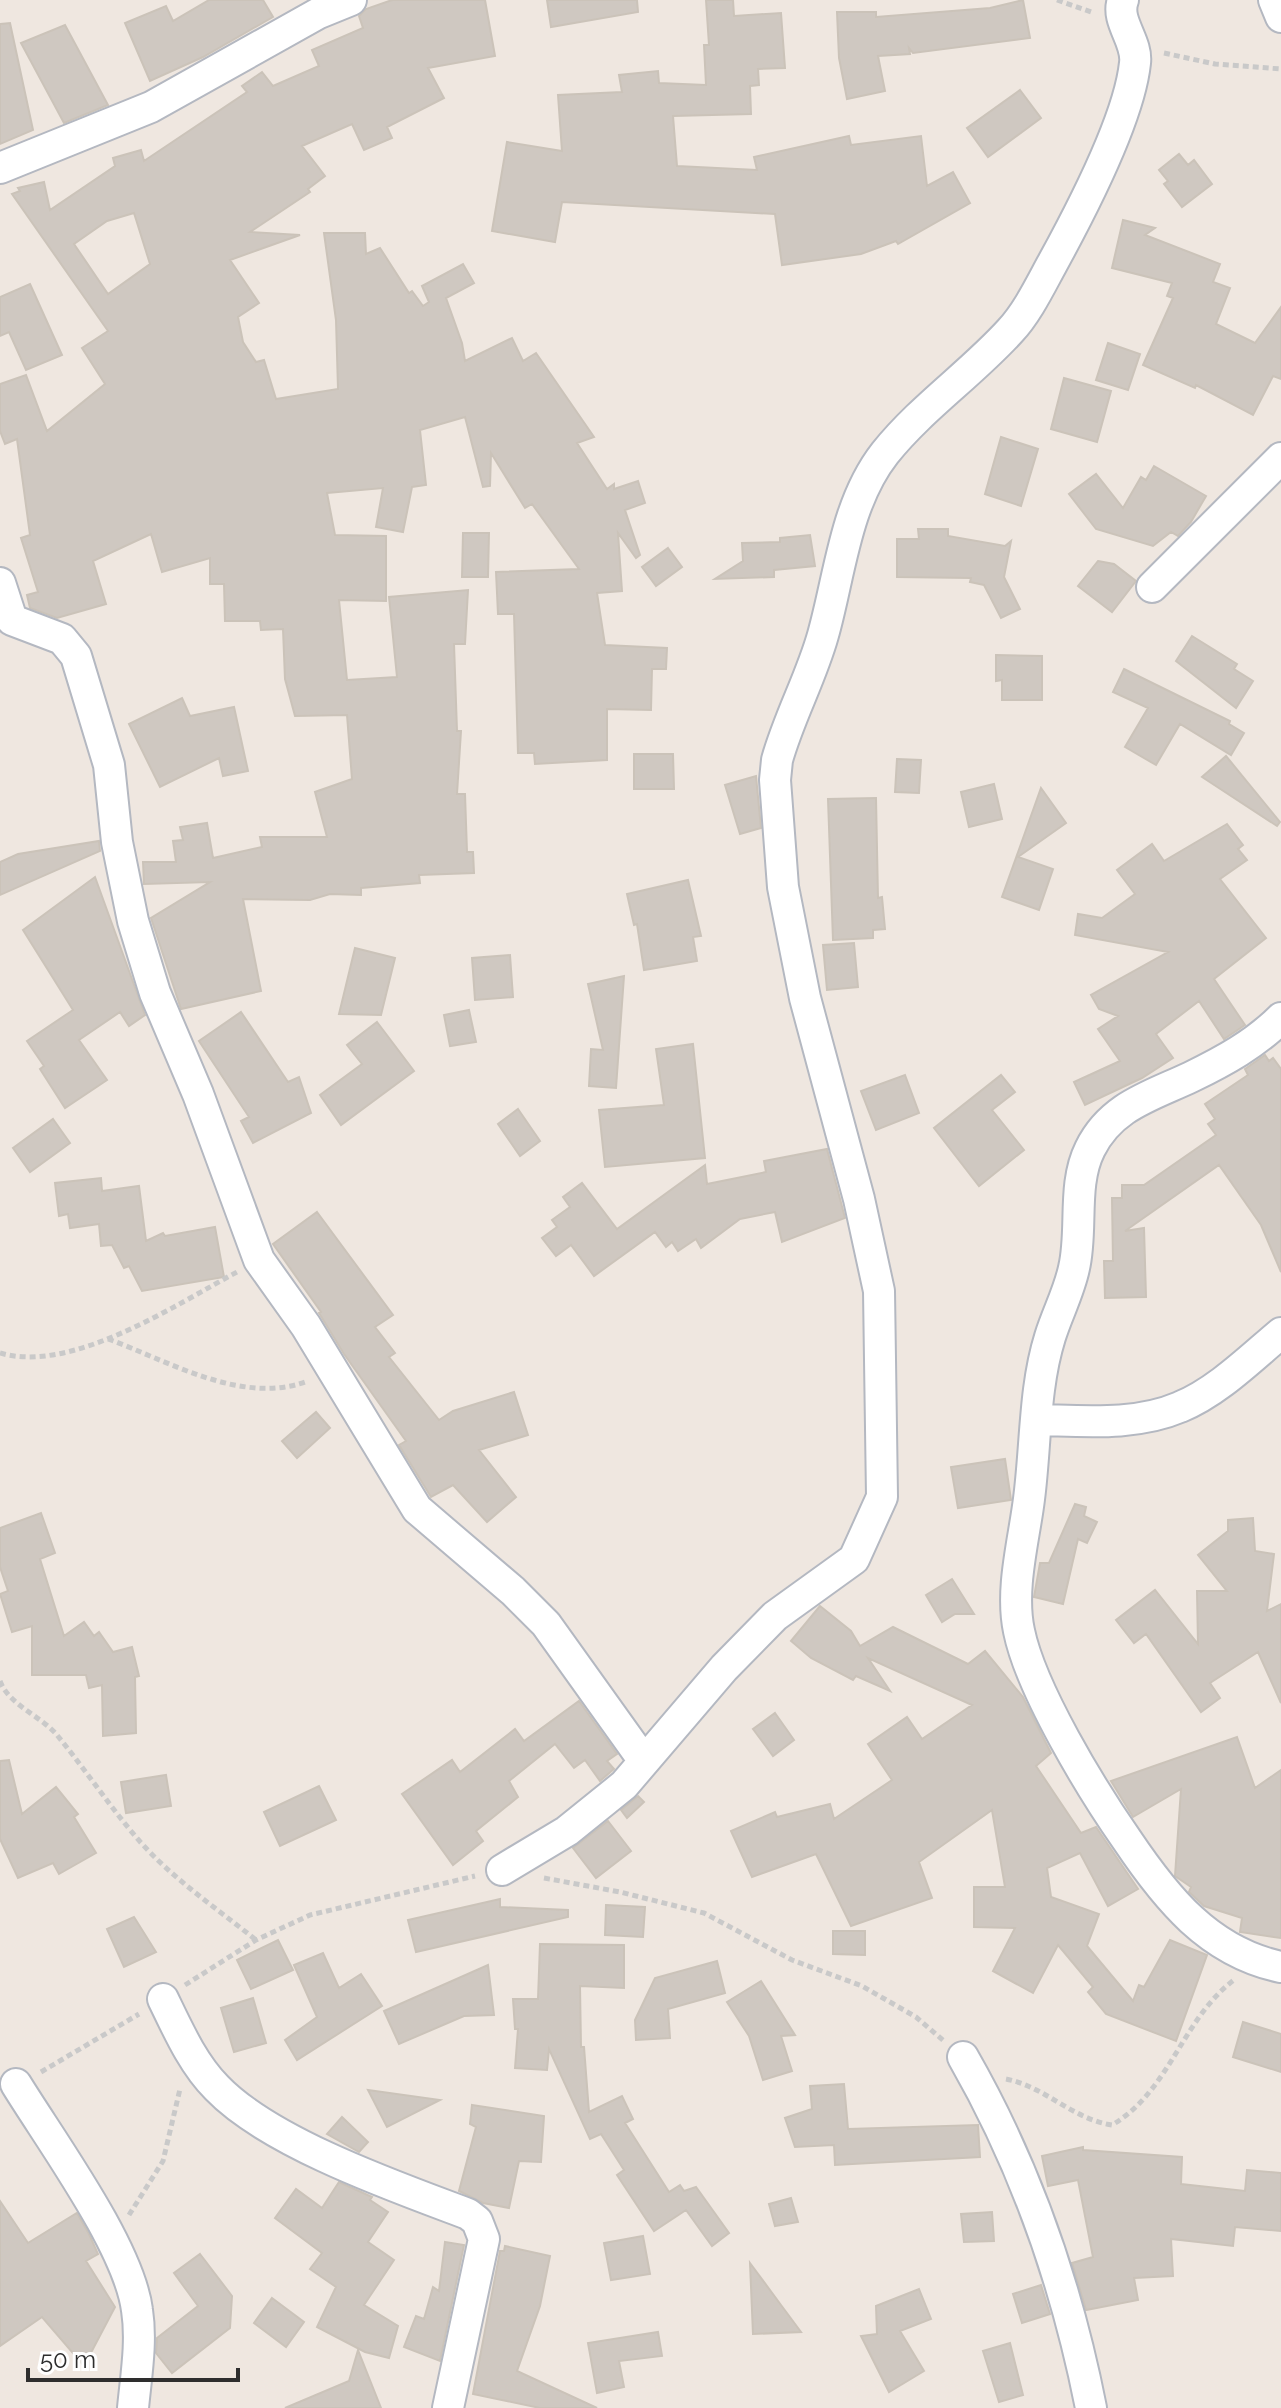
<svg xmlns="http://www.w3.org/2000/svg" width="1281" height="2408" font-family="Raleway,sans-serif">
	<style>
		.building { fill: #cfc8c1; stroke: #cbc3b9; stroke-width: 2; fill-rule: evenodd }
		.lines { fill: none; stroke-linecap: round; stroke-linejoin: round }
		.street-casing { stroke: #b4b8c1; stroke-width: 34 }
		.path { stroke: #c9c9c9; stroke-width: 5; stroke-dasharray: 6 4; stroke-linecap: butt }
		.street { stroke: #fff; stroke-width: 30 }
	</style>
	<rect width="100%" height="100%" fill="#efe7e0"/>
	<!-- building -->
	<path class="building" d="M209,0H263L273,17L203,57L150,81L125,23L166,6L173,21Z
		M392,0H485L495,56L428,68L444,98L387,127L392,138L364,150L352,124L302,146L325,176L308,189L310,192L250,232L300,235L230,260L259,303L238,317L243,342L256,362L264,360L276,399L338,389L336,320L324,233H365L366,254L380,248L409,293L412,291L423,306L429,302L422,286L463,264L474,283L446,298L462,343L465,361L512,338L523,361L536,353L594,437L577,443L607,489L614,484V489L638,481L645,503L625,510L640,555L636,558L618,533L622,591L597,593L605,645L667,648L666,669H652L651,710L607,709V760L535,764L534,753H518L514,614H498L496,572L579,569L532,504L525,508L491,453L490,486L483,487L465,417L420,430L426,485L412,487L403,532L376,527L383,488L327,493L335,535L386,536V601L339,600L347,680L397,677L389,597L468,590L465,644H454L457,731H461L457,794H465L467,852H473L474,873L419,875L420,883L361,888V895L330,894L310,900L243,899L261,991L181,1009L151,918L210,882L144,884L143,862H176L173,841L183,840L180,827L207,823L213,858L262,847L260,837H327L315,792L352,779L347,715L295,716L285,679L283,629L261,630L260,621H225L224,584H210V558L162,572L151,534L93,561L106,604L57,618L30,608L27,595L38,592L21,538L30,535L17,439L5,444L0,431V384L26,375L47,431L105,384L82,348L108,331L12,194L20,191L18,188L44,182L50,210L115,166L113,158L141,150L144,161L247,92L242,86L262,72L273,86L319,66L312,50L363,28L359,16L366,9ZM134,213L150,264L108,294L74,244L107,221Z
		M547,0H637L638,12L551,27Z
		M706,0H733L734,16L781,13L785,68L758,69L759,85L750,86L751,114L673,116L677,166L757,170L754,157L849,136L851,145L921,136L927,186L953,172L970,203L898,244L896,241L861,254L782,265L775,214L562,202L555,242L492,231L507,142L562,151L558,95L622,92L619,75L658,71L659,83L706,85L704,45H709Z
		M1023,0L1030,38L913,53L909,48L910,54L878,56L885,91L847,99L839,58L837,12H876V17L990,8Z
		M10,23L33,130L0,144V24Z
		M65,25L108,105L64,123L21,43Z
		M1020,90L1041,118L988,157L967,128Z
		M1179,154L1188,165L1194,160L1212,184L1182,207L1164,184L1168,181L1159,170Z
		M1123,220L1155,228L1145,235L1220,264L1213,282L1230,288L1216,324L1255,343L1281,307V379L1273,376L1253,415L1196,385L1195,388L1143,365L1173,298L1167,296L1172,283L1112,268Z
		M30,284L62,355L26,370L9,332L0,336V297Z
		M1108,343L1140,354L1128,390L1096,380Z
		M1064,378L1111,391L1097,442L1051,429Z
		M1001,437L1038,449L1021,506L985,494Z
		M1154,466L1206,496L1191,522L1178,536L1171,532L1153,546L1096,529L1069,494L1096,474L1123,508L1141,477L1146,480Z
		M918,529H948V536L1005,546L1011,541L1004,577L1020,609L1001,618L984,585L970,582L971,578L897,577V539H919Z
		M463,533H489L488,577H462Z
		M810,535L815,566L774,570V577L715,579L743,561L742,543L780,542V538Z
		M668,548L682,567L656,586L642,567Z
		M1098,561L1114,564L1136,581L1112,612L1078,586Z
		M1192,636L1237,664L1234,669L1253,681L1236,708L1176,661Z
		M996,655L1042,656V700H1002V680L996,681Z
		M1124,669L1230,721L1229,724L1244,733L1231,755L1180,724L1156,765L1125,747L1148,708L1113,692Z
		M182,698L190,716L234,707L248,771L223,776L219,758L160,787L129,724Z
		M634,754H673L674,789H634Z
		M1226,756L1280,822L1277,826L1202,777Z
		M897,759L921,760L919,793L895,792Z
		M756,776L761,828L740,834L725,785Z
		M994,784L1002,819L969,827L961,792Z
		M1041,788L1066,823L1018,857L1053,869L1039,910L1002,897Z
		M876,798L878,898L882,897L885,929L873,930V938L833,940L828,799Z
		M1227,824L1243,845L1238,849L1247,860L1220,879L1266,938L1214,979L1245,1025L1224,1039L1199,1001L1156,1034L1173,1058L1142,1078L1085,1105L1074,1082L1120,1061L1098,1029L1118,1016L1099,1009L1091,995L1168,952L1075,935L1078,914L1102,918L1135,894L1117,870L1152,844L1164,861Z
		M99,841L100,851L0,895V862L18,854Z
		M95,877L145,1015L129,1026L120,1012L79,1040L107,1080L65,1108L40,1069L44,1066L27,1041L73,1010L23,930Z
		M688,880L701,936L693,937L697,961L644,970L637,924L634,925L627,894Z
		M854,943L858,987L827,990L823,945Z
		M355,948L395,958L381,1015L339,1014Z
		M510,955L513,997L475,1000L472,958Z
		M624,976L616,1088L589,1086L591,1049L603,1050L588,984Z
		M469,1010L476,1042L450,1046L444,1015Z
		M241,1012L288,1082L299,1077L311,1113L253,1143L241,1121L249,1117L199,1041Z
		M377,1022L414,1071L341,1125L320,1095L362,1064L347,1045Z
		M693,1044L705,1158L605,1167L599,1110L664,1105L656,1049Z
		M1265,1055L1269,1061L1273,1058L1281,1069V1272L1261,1225L1219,1165L1125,1231L1144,1228L1146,1297L1105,1298L1104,1261H1113L1112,1198H1122V1185H1144L1216,1135L1208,1124L1215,1119L1205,1104L1248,1075L1245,1069Z
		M905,1075L919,1113L876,1130L861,1091Z
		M1001,1075L1015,1092L992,1110L1024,1150L979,1186L934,1128Z
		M518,1109L540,1141L520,1156L498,1124Z
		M53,1119L70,1143L30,1172L13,1148Z
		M827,1149L845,1218L782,1242L775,1212L740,1219L701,1248L696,1239L678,1251L672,1242L666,1247L655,1232L594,1276L571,1245L556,1256L542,1238L557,1227L552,1220L570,1207L563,1197L582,1183L617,1229L705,1165L707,1184L766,1172L764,1161Z
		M101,1178L102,1191L139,1186L146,1241L163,1233L165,1236L215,1227L224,1277L142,1291L129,1266L124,1268L112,1245L101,1246L99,1224L70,1228L68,1214L59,1216L55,1183Z
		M317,1212L393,1315L375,1327L395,1353L389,1357L439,1420L453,1411L514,1392L528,1435L479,1450L516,1497L487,1522L453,1485L431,1497L399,1445L406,1441L344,1354L319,1313L321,1312L273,1244Z
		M316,1412L330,1428L297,1458L282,1441Z
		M1005,1459L1011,1500L958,1508L951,1467Z
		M1075,1504L1086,1507L1084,1516L1097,1522L1087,1543L1078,1539L1063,1604L1034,1597L1040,1563H1049Z
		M41,1513L55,1553L40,1559L64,1636L84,1622L94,1636L99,1632L113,1652L132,1647L139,1676L135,1677L136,1733L103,1736L102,1685L89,1688L86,1675H32V1626L12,1632L0,1594L8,1591L0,1567V1528Z
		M1253,1518L1255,1551L1274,1554L1267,1611L1281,1604V1703L1258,1652L1210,1683L1220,1698L1201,1712L1146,1634L1134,1643L1116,1620L1155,1590L1198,1644L1197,1591H1227L1198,1555L1228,1531V1520Z
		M952,1579L974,1614H955L942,1622L926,1595Z
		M820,1606L851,1631L860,1646L893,1627L968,1664L985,1651L1023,1697L1051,1753L1036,1766L1081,1833L1096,1827L1138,1889L1108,1906L1080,1853L1047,1868L1051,1897L1099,1914L1087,1946L1133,2001L1139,1985L1144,1987L1170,1940L1207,1955L1176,2041L1106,2014L1088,1992L1093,1987L1058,1945L1033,1993L993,1971L1015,1928L974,1927V1887H1005L992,1810L919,1862L932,1898L851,1926L816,1854L752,1877L731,1831L775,1812L777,1817L830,1804L834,1819L892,1780L868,1744L907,1717L922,1739L972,1705L868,1658L890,1691L856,1676L853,1680L811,1658L791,1641Z
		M579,1701L617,1754L607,1761L614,1769L600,1781L585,1760L574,1768L555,1744L509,1781L518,1797L476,1831L483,1841L453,1865L402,1794L452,1760L460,1772L515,1729L524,1741Z
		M775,1713L794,1740L773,1756L753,1729Z
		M1237,1737L1255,1788L1281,1770V1938L1240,1932L1242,1918L1204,1906L1189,1892L1191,1887L1175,1876L1181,1789L1133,1817L1111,1781Z
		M9,1760L22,1814L56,1787L78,1814L74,1817L96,1853L59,1874L53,1863L18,1878L0,1839V1761Z
		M166,1775L171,1806L126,1813L121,1782Z
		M319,1786L336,1820L280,1846L264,1812Z
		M638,1796L644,1802L627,1818L621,1810Z
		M608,1821L631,1851L596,1878L573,1848Z
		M500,1899V1907L568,1910V1917L416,1952L408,1920Z
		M606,1905L645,1907L643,1937L605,1935Z
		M134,1917L156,1952L124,1967L107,1929Z
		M833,1931H865V1955L833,1954Z
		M278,1940L293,1970L251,1989L237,1960Z
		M540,1944L624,1945V1988L580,1986L581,2047H584L589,2112L622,2096L633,2119L625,2123L669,2192L680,2185L684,2191L696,2187L729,2233L712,2246L686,2210L654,2231L617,2175L624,2170L601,2134L590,2139L549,2049L547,2070L515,2068L518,2029H515L513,1999H538Z
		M323,1953L339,1988L361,1974L382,2006L297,2060L285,2040L317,2017L294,1965Z
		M717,1961L725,1993L668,2009L670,2038L636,2040L635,2020L655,1978Z
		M488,1965L494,2015L464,2016L399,2044L384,2011Z
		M761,1981L795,2035L781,2036L792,2071L763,2080L749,2036L727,2002Z
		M253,1998L266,2043L234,2052L221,2008Z
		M1243,2022L1281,2034V2072L1233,2057Z
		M844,2084L848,2129L978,2125L980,2157L835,2165L834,2145L795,2147L785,2118L812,2109L810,2086Z
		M368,2090L440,2100L387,2127Z
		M472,2105L544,2116L541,2162L519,2161L509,2208L483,2203L459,2191L476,2127L470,2124Z
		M342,2117L368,2142L359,2152L327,2134Z
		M1083,2147V2150L1182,2157L1181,2184L1245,2191L1247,2170L1281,2173V2231L1235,2227L1233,2246L1171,2239L1173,2276L1134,2278L1138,2300L1086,2310L1072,2263L1093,2257L1078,2180L1048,2186L1042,2156Z
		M339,2182L372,2197L370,2200L388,2212L368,2242L394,2260L364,2305L398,2326L389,2358L365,2352L317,2327L336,2287L310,2269L322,2253L275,2218L296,2189L322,2208Z
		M791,2198L798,2222L775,2226L769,2204Z
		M0,2201L28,2243L77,2213L89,2234L98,2254L86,2261L115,2307L84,2366L42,2317L0,2346Z
		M992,2212L994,2241L964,2242L961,2214Z
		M643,2236L650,2274L611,2280L604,2243Z
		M445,2242L464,2245L440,2361L404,2347L416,2316L424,2319L433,2287L439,2291Z
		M505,2246L550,2256L540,2306L517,2371L597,2408H540L473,2394L500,2251H504Z
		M200,2254L232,2296L230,2328L172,2373L156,2353L157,2338L198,2306L174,2273Z
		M750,2263L781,2305L801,2332L753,2334Z
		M1041,2285L1050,2314L1022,2323L1013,2294Z
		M919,2289L931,2319L900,2331L924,2371L889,2392L861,2336L877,2334L876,2306Z
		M272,2298L304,2322L286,2347L254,2323Z
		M658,2332L662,2356L619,2361L624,2387L597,2393L588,2343Z
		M1010,2343L1023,2395L999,2402L983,2351Z
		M358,2350L381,2408H285L349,2381Z"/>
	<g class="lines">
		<defs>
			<path id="street" d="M1274,0L1281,17
				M0,168L151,107L319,13L351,0
				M0,583L12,620L62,639L76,656L109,765L117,842L133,921L155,993L198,1094L259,1260L306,1326L417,1509L513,1591L546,1624L644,1761
				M1152,587L1281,458
				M1281,1018C1255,1044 1224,1061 1191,1077C1151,1096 1111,1106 1090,1149C1072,1185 1083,1230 1074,1268C1069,1292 1057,1314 1050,1337C1034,1388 1036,1445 1029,1499C1024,1540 1010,1589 1019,1631C1031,1690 1092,1790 1127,1840C1166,1898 1209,1952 1281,1967
				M1038,1420C1085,1421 1136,1426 1180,1407C1217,1392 1251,1358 1281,1333
				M502,1870L567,1831L624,1785L724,1668L775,1616L854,1559L882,1497L879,1291L859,1199L805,998L783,887L775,780L777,760C789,717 811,678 823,635C840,575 845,504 885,453C922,407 971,374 1010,331C1027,313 1040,286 1052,264C1080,213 1129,120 1135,63C1138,41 1115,21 1123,0
				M163,1999C178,2030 193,2064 217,2088C270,2143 396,2187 468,2214L477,2221L484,2239L448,2408
				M963,2057C1025,2165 1067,2286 1091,2408
				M16,2084C51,2141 129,2247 137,2310C142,2342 136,2376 133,2408"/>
		</defs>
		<!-- street casing -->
		<use href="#street" class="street-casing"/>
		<!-- path -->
		<path class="path" d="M1057,0L1094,13
			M1164,53L1215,64L1281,69
			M108,1339C169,1361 242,1406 308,1381
			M0,1353C72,1374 175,1305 237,1272
			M0,1681C9,1705 41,1716 57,1735C84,1768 108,1804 136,1837C170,1877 215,1907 256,1940
			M544,1878L620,1892L704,1913L792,1960L862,1986L916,2017L944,2041
			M185,1985L256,1940L310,1915L475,1876
			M41,2072L139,2014
			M1006,2079C1046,2087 1072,2119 1112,2125C1170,2091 1182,2019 1234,1980
			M129,2215L163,2161L180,2089"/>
		<!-- street -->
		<use href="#street" class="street"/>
	</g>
	<!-- scale -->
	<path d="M28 2368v12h210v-12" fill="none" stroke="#2e2e2e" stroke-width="4"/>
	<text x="40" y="2368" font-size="24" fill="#2e2e2e" stroke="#ffffff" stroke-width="6" paint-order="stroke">50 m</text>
</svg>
